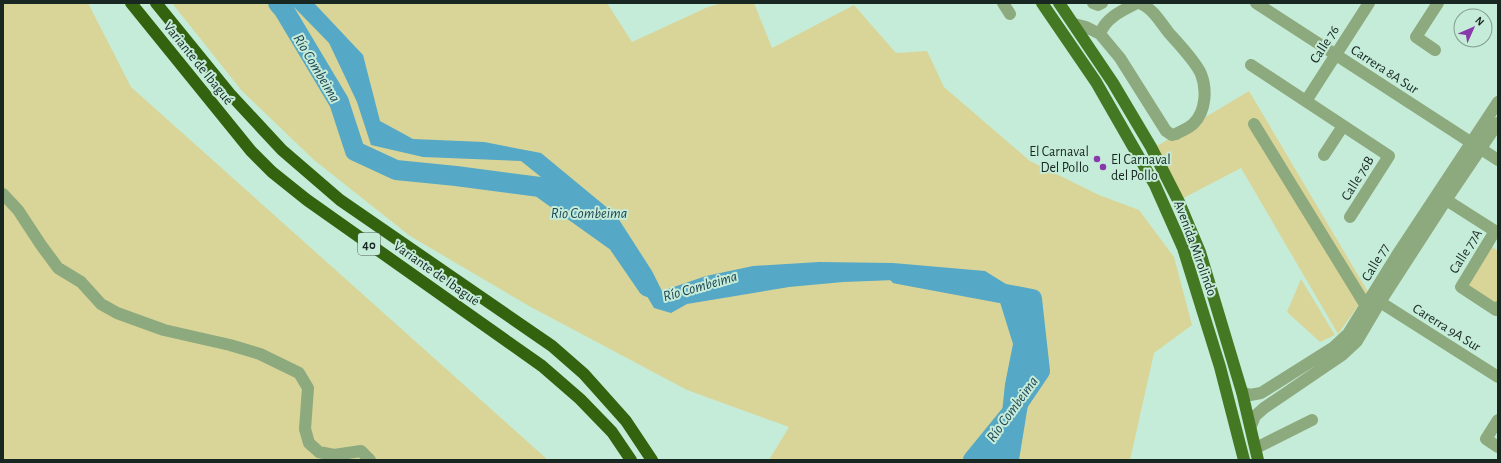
<svg xmlns="http://www.w3.org/2000/svg" width="1501" height="463" font-family="'Alegreya Sans',sans-serif">
	<style>
		.green { fill: #d9d598 }
		.water { fill: #55a8c6 }
		.lines { fill: none; stroke-linecap: round; stroke-linejoin: round }
		.river { stroke: #55a8c6; stroke-width: 20 }
		.minor { stroke: #8da97e; stroke-width: 12 }
		.major { stroke: #457822; stroke-width: 12 }
		.highway { stroke: #346310; stroke-width: 12 }
		.poi-dot { fill: #8839aa; stroke: #c5ecd9; stroke-width: 1.5 }
		.labels { text-anchor: middle; stroke-width: 4; stroke-linejoin: round; paint-order: stroke }
		.shield { fill: #c5ecd9; stroke: #4c6258; stroke-width: 1 }
		.shield-label { font-size: 13px; font-weight: bold; fill: #182721 }
		.street-label { font-size: 14px; fill: #182721; stroke: #c5ecd9 }
		.poi-label { font-size: 14px; fill: #182721; stroke: #c5ecd9; text-anchor: end }
		.water-label { font-size: 15px; font-style: italic; fill: #224755; stroke: #c5ecd9 }
	</style>
	<rect width="100%" height="100%" fill="#c5ecd9"/>
	<!-- green -->
	<path class="green" d="M3,3H88L131,87L548,460H3Z
		M172,3H607L632,42L708,7L723,3H754L772,48L854,5L896,53L927,51L944,87L1030,161L1099,195L1139,210L1174,257L1192,325L1154,353L1130,460H769L789,427L687,390L529,306L410,236L314,160L242,91Z
		M1249,91L1368,292L1338,334L1241,168L1174,203L1147,152Z
		M1488,244L1498,251V306L1461,287Z
		M1301,279L1335,335L1320,342L1287,312Z"/>
	<!-- water -->
	<path class="water" d="M290,3H314L363,55L380,121L413,139L484,142L541,153L616,215L652,271L662,291L706,276L753,266L819,262L893,263L985,271L1022,294L1046,345L1028,405L1019,460H982L999,442L1005,384L1013,344L999,299L948,278L843,282L789,287L687,304L671,313L654,308L641,286L627,251L577,225L561,193L521,161L423,157L371,145L357,102L329,43Z"/>
	<g class="lines">
		<!-- river -->
		<path class="river" d="M278,3L284,10L339,102L355,151L396,170L456,176L540,187L617,242L648,287
			M898,274L1032,299L1040,371L1013,411L973,460"/>
		<!-- minor -->
		<path class="minor" d="M1003,3L1010,14
			M1093,3L1098,5L1102,3
			M1256,3L1498,160
			M1074,24L1086,27L1100,34L1120,58L1166,131L1172,135L1176,134C1181,131 1190,128 1194,123C1206,111 1207,89 1201,74C1196,62 1178,43 1169,33C1161,23 1152,7 1139,3
			M1100,34C1105,18 1123,10 1137,3
			M1435,50L1416,37L1438,3
			M1251,65L1389,156L1350,217
			M1306,101L1369,3
			M1254,124L1366,306L1372,310
			M1324,155L1343,126
			M3,194L18,210L41,245L58,268L81,282L101,304L117,313L164,330L230,345L260,354L299,373L308,388L305,429L309,443L319,452L334,455L361,451L370,460
			M1440,196L1498,233
			M1495,231L1461,287L1496,310L1498,307
			M1380,302L1498,377
			M1242,392L1250,395L1261,393L1334,347L1348,334L1399,252L1498,102
			M1498,420L1486,439L1498,447
			M1251,426L1255,416L1264,408L1342,355L1357,341L1380,302L1446,200L1498,123
			M1256,448L1312,420"/>
		<!-- major -->
		<path class="major" d="M1042,3L1096,82L1155,185L1183,248L1220,367L1244,460
			M1059,3L1113,83L1151,147L1179,202L1200,252L1242,392L1258,460"/>
		<!-- highway -->
		<path class="highway" d="M131,3L251,151L272,172L307,200L542,366L580,399L612,432L631,460
			M156,3L230,94L282,150L340,200L552,346L584,374L626,421L652,460"/>
	</g>
	<!-- markers -->
	<g class="poi-dot">
		<circle cx="1097" cy="159" r="4"/>
		<circle cx="1103" cy="167" r="4"/>
	</g>
	<g class="labels">
		<!-- shield labels -->
		<rect class="shield" x="358" y="233" width="22" height="22" rx="3"/>
		<g class="shield-label">
			<text x="369" y="249">40</text>
		</g>
		<!-- street labels -->
		<g class="street-label">
			<text transform="translate(1324 44) rotate(-57)" y="5">Calle 76</text>
			<text transform="translate(199 63) rotate(51)" y="5">Variante de Ibagué</text>
			<text transform="translate(1385 69) rotate(33)" y="5">Carrera 8A Sur</text>
			<text transform="translate(1357 178) rotate(-58)" y="5">Calle 76B</text>
			<text transform="translate(1196 248) rotate(70)" y="5">Avenida Mirolindo</text>
			<text transform="translate(1465 251) rotate(-58)" y="5">Calle 77A</text>
			<text transform="translate(1375 262) rotate(-59)" y="5">Calle 77</text>
			<text transform="translate(437 273) rotate(35)" y="5">Variante de Ibagué</text>
			<text transform="translate(1447 327) rotate(32)" y="5">Carerra 9A Sur</text>
		</g>
		<!-- poi labels -->
		<g class="poi-label">
			<text x="1089" y="156">El Carnaval<tspan x="1089" dy="16">Del Pollo</tspan></text>
			<text x="1111" y="164" text-anchor="start">El Carnaval<tspan x="1111" dy="16">del Pollo</tspan></text>
		</g>
		<!-- water labels -->
		<g class="water-label">
			<text transform="translate(317 68) rotate(59)" y="5">Río Combeima</text>
			<text x="589" y="218">Rio Combeima</text>
			<text transform="translate(700 286) rotate(-16)" y="5">Río Combeima</text>
			<text transform="translate(1012 409) rotate(-54)" y="5">Río Combeima</text>
		</g>
	</g>
	<!-- border -->
	<rect width="1501" height="463" fill="none" stroke="#182721" stroke-width="8"/>
	<!-- north arrow -->
	<g transform="translate(1473 28) rotate(45)"><circle r="19" fill="#c5ecd9" stroke="#809d8f"/>
	<path d="M0-3L7 15L0 10L-7 15Z" fill="#8839aa"/>
	<text y="-6" font-size="11" font-weight="bold" text-anchor="middle" fill="#182721">N</text>
	</g>
</svg>
